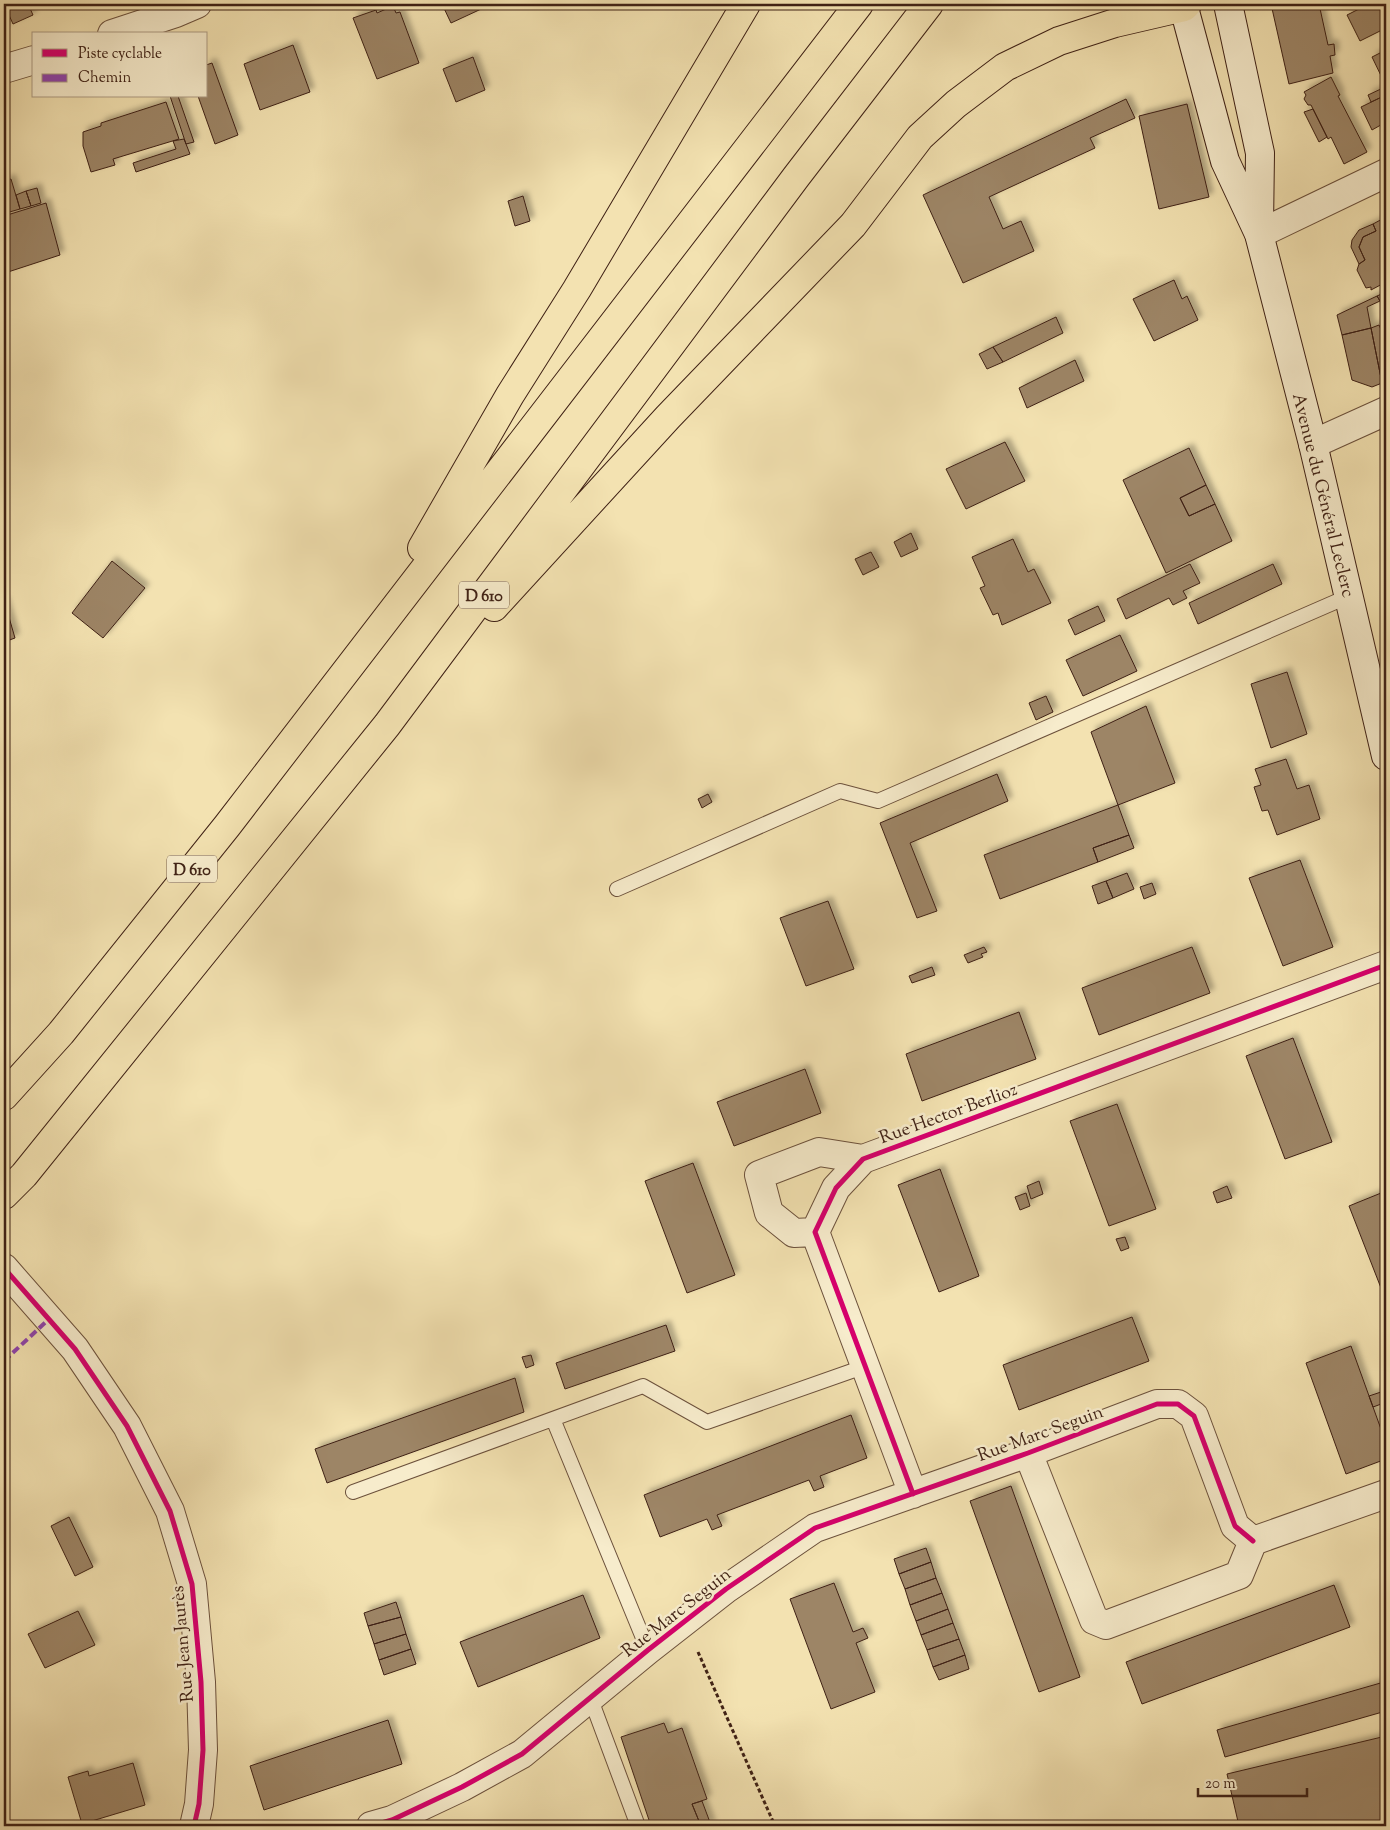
<svg xmlns="http://www.w3.org/2000/svg" width="1390" height="1830" font-family="'Sorts Mill Goudy',serif">
	<style>
		.building { fill: #9d8566; stroke: #3f2115; filter: url(#shadow) }
		.lines { fill: none; stroke-linecap: round; stroke-linejoin: round }
		.service-casing { stroke: #6c513c; stroke-width: 16 }
		.minor-casing { stroke: #6c513c; stroke-width: 30 }
		.tertiary-casing { stroke: #6c513c; stroke-width: 30 }
		.secondary-casing { stroke: #3f2115; stroke-width: 30 }
		.trunk-casing { stroke: #3f2115; stroke-width: 30 }
		.path { stroke: #3f2115; stroke-width: 3; stroke-dasharray: 4 2.5; stroke-linecap: butt }
		.service { stroke: #f7eccc; stroke-width: 14 }
		.minor { stroke: #f7eccc; stroke-width: 28 }
		.tertiary { stroke: #f7eccc; stroke-width: 28 }
		.secondary { stroke: #f7eccc; stroke-width: 28 }
		.trunk { stroke: #f3e2b1; stroke-width: 28 }
		.quiet { stroke: #8e44ad; stroke-width: 4; stroke-dasharray: 8 4; stroke-linecap: butt }
		.cycleway-casing { stroke: #f7eccc; stroke-width: 8 }
		.cycleway { stroke: #d6006c; stroke-width: 5 }
		.labels { text-anchor: middle; stroke-width: 5; stroke-linejoin: round; paint-order: stroke }
		.shield { fill: #f7eccc; stroke: #765e4c; stroke-width: 1 }
		.shield-label { font-size: 16px; font-weight: bold; fill: #3f2115 }
		.street-label { font-size: 18px; fill: #3f2115; stroke: #f7eccc }
	</style>
	<defs>
		<filter id="shadow"><feDropShadow dx="4.5" dy="-4.5" stdDeviation="2.5" flood-color="#0004"/></filter>
	</defs>
	<rect width="100%" height="100%" fill="#f3e2b1"/>
	<filter id="stains"><feTurbulence type="fractalNoise" baseFrequency=".004" numOctaves="4"/><feColorMatrix values="0 0 0 0 .2 0 0 0 0 .09 0 0 0 0 .02 0 0 0 .5 -.17"/></filter>
	<radialGradient id="worn" r=".72"><stop offset=".6" stop-color="#630" stop-opacity="0"/><stop offset="1" stop-color="#630" stop-opacity=".3"/></radialGradient>
	<!-- building -->
	<path class="building" d="M4,4H28L33,15L13,24Z
		M442,4H492L451,23Z
		M545,4H560L547,8Z
		M1271,4H1319L1328,45L1334,44L1335,55L1330,56L1333,73L1289,84Z
		M1369,4H1386V28L1360,41L1347,15Z
		M393,6L396,13L400,12L419,63L377,79L353,18L376,10L377,13Z
		M4,13L9,26L4,28Z
		M293,45L310,92L260,110L244,64Z
		M1386,50V86L1372,57Z
		M473,57L485,90L456,102L443,69Z
		M212,63L238,135L215,144L198,96H206V65Z
		M1331,77L1340,95L1338,96L1367,152L1344,164L1331,137L1328,139L1311,105H1308L1304,99L1306,95L1304,92Z
		M1383,88L1386,95L1371,102L1368,95Z
		M1386,95V122L1372,130L1361,107Z
		M170,96H178L194,142L186,144Z
		M1126,99L1135,118L1090,138L1095,148L989,197L1003,229L1021,221L1034,251L963,283L923,195Z
		M166,102L179,139L113,159L115,165L91,172L83,146V132L101,126V123Z
		M1187,104L1209,197L1159,209L1139,116Z
		M1313,109L1327,137L1319,142L1304,112Z
		M184,139L190,154L136,172L133,163L176,149L173,141Z
		M11,179L20,209L6,213L4,206V181Z
		M37,188L41,203L31,206L26,191Z
		M26,191L31,206L20,209L16,195Z
		M523,196L530,221L515,226L508,201Z
		M46,203L60,255L8,272L4,255V216Z
		M1386,217V282L1371,290V287L1366,288L1357,270L1359,264L1365,260L1359,247L1363,237L1376,231L1373,224Z
		M1373,224L1376,231L1363,237L1359,247L1365,260L1359,264L1351,247L1352,240L1359,230Z
		M1174,280L1182,299L1187,296L1198,320L1154,341L1133,299Z
		M1386,292V298L1380,301L1377,296Z
		M1377,296L1380,301L1367,307L1371,328L1342,335L1337,315Z
		M1056,317L1063,333L1003,362L993,347Z
		M1379,325L1386,340V381L1382,383L1371,328Z
		M1371,328L1382,383L1372,387L1352,380L1342,335Z
		M993,347L1003,362L987,369L979,354Z
		M1075,360L1084,381L1027,408L1019,388Z
		M1005,442L1025,481L966,509L946,469Z
		M1189,448L1206,485L1180,498L1189,516L1215,504L1232,541L1166,573L1123,480Z
		M1206,485L1215,504L1189,516L1180,498Z
		M911,533L918,549L901,557L894,542Z
		M1013,539L1028,572L1034,569L1051,603L1002,625L998,613L993,615L980,588L985,586L972,557Z
		M871,552L879,567L863,575L855,559Z
		M112,561L145,588L103,638L72,613Z
		M1190,564L1200,583L1183,591L1187,598L1173,605L1169,598L1126,619L1117,599Z
		M1273,564L1282,584L1198,624L1189,603Z
		M4,600L15,638L4,642Z
		M1098,606L1105,621L1075,635L1068,620Z
		M1120,635L1137,671L1083,696L1066,660Z
		M1287,672L1307,734L1271,748L1251,684Z
		M1046,696L1053,712L1036,720L1029,703Z
		M1146,706L1175,783L1118,805L1091,732Z
		M1286,759L1297,789L1309,785L1320,819L1277,835L1268,810L1262,811L1254,787L1261,785L1255,769Z
		M997,774L1008,801L910,843L937,911L917,918L880,823Z
		M708,794L712,802L702,808L698,799Z
		M1118,805L1129,835L1093,848L1098,862L1000,899L984,855Z
		M1129,835L1134,848L1098,862L1093,848Z
		M1300,860L1333,947L1283,966L1249,878Z
		M1127,873L1134,889L1113,898L1106,881Z
		M1106,881L1113,898L1098,904L1092,886Z
		M1152,883L1156,894L1144,899L1140,887Z
		M828,901L854,969L806,986L780,918Z
		M984,947L987,952L981,954L983,957L968,963L964,955Z
		M1192,947L1210,993L1099,1035L1082,988Z
		M932,967L935,975L912,983L909,976Z
		M1019,1012L1036,1059L922,1101L906,1054Z
		M1293,1038L1332,1142L1285,1159L1246,1056Z
		M805,1069L821,1113L734,1146L717,1102Z
		M1117,1104L1156,1209L1109,1226L1070,1121Z
		M693,1163L735,1275L687,1293L645,1181Z
		M940,1169L979,1276L939,1292L898,1185Z
		M1039,1181L1043,1194L1031,1199L1027,1186Z
		M1227,1186L1232,1198L1217,1203L1213,1192Z
		M1386,1191V1285L1381,1288L1349,1206Z
		M1026,1193L1030,1206L1020,1210L1015,1197Z
		M1125,1237L1129,1248L1121,1251L1116,1239Z
		M1132,1317L1149,1361L1019,1410L1003,1365Z
		M666,1325L675,1351L565,1389L556,1363Z
		M1351,1346L1386,1443V1459L1346,1474L1306,1363Z
		M531,1355L534,1365L526,1368L522,1357Z
		M515,1378L524,1412L327,1483L315,1449Z
		M1381,1392L1384,1403L1373,1407L1369,1396Z
		M851,1415L867,1458L820,1476L824,1487L814,1491L809,1480L717,1515L722,1526L712,1530L707,1519L660,1537L644,1495Z
		M1011,1486L1080,1677L1039,1692L970,1501Z
		M69,1517L93,1567L75,1576L51,1526Z
		M926,1548L931,1562L899,1574L894,1559Z
		M931,1562L936,1578L905,1589L899,1574Z
		M936,1578L942,1593L910,1605L905,1589Z
		M834,1583L853,1632L863,1628L868,1638L856,1643L875,1692L831,1709L790,1599Z
		M1334,1585L1350,1627L1142,1704L1126,1662Z
		M942,1593L948,1609L916,1621L910,1605Z
		M583,1595L600,1638L478,1687L460,1642Z
		M396,1602L401,1617L368,1626L364,1613Z
		M948,1609L953,1623L921,1635L916,1621Z
		M78,1611L95,1645L45,1668L28,1634Z
		M401,1617L406,1634L374,1644L368,1626Z
		M953,1623L959,1639L927,1650L921,1635Z
		M406,1634L411,1649L379,1660L374,1644Z
		M959,1639L965,1655L933,1667L927,1650Z
		M411,1649L416,1664L384,1675L379,1660Z
		M965,1655L969,1669L939,1680L933,1667Z
		M1384,1682L1386,1688V1711L1225,1757L1217,1730Z
		M388,1720L402,1764L264,1810L250,1766Z
		M664,1723L668,1733L682,1728L707,1799L692,1804L701,1826H651L621,1737Z
		M1386,1736V1826H1239L1227,1774Z
		M133,1763L145,1805L82,1824L68,1777L88,1771L89,1776Z
		M702,1801L711,1825L709,1826H701L692,1804Z"/>
	<g class="lines">
		<defs>
			<path id="service" d="M617,889L840,791L878,801L1349,596
				M553,1419L648,1650
				M353,1492L643,1386L707,1422L866,1366
				M590,1697L638,1826"/>
			<path id="minor" d="M1259,234L1386,173
				M1313,444L1386,411
				M815,1232L794,1233L769,1213L759,1175L819,1152L863,1159
				M1028,1453L1094,1620L1106,1625L1239,1575L1253,1541L1386,1494
				M913,1494L815,1232L836,1188L863,1159L1386,965
				M371,1826L392,1820L462,1787L522,1754L648,1650L726,1589L815,1528L1028,1453L1157,1404H1178L1194,1416L1235,1526L1253,1541"/>
			<path id="tertiary" d="M112,34L176,13L197,4
				M4,69L34,60
				M4,1268L75,1349L127,1426L170,1511L192,1584L201,1682L203,1750L199,1804L194,1826"/>
			<path id="secondary" d="M1183,4L1225,161L1259,234L1313,444L1386,756
				M1228,4L1260,153L1259,227"/>
			<path id="trunk" d="M422,548L510,395L577,289L746,4
				M494,607L668,417L853,225L920,137L956,104L1005,67L1059,41L1115,23L1184,7L1187,4
				M4,1096L61,1033L227,826L859,4
				M4,1195L24,1175L387,725L796,177L929,4"/>
		</defs>
		<!-- service casing -->
		<use href="#service" class="service-casing"/>
		<!-- minor casing -->
		<use href="#minor" class="minor-casing"/>
		<!-- tertiary casing -->
		<use href="#tertiary" class="tertiary-casing"/>
		<!-- secondary casing -->
		<use href="#secondary" class="secondary-casing"/>
		<!-- trunk casing -->
		<use href="#trunk" class="trunk-casing"/>
		<!-- path -->
		<path class="path" d="M698,1652L775,1826"/>
		<!-- service -->
		<use href="#service" class="service"/>
		<!-- minor -->
		<use href="#minor" class="minor"/>
		<!-- tertiary -->
		<use href="#tertiary" class="tertiary"/>
		<!-- secondary -->
		<use href="#secondary" class="secondary"/>
		<!-- trunk -->
		<use href="#trunk" class="trunk"/>
		<!-- quiet -->
		<path class="quiet" d="M4,1361L49,1319"/>
		<defs>
			<path id="cycleway" d="M4,1268L75,1349L127,1426L170,1511L192,1584L201,1682L203,1750L199,1804L194,1826
				M913,1494L815,1232L836,1188L863,1159L1386,965
				M371,1826L392,1820L462,1787L522,1754L648,1650L726,1589L815,1528L1028,1453L1157,1404H1178L1194,1416L1235,1526L1253,1541"/>
		</defs>
		<!-- cycleway casing -->
		<use href="#cycleway" class="cycleway-casing"/>
		<!-- cycleway -->
		<use href="#cycleway" class="cycleway"/>
	</g>
	<g class="labels">
		<!-- shield labels -->
		<g class="shield">
			<rect x="459" y="581.5" width="50" height="27" rx="4"/>
			<rect x="167" y="855.5" width="50" height="27" rx="4"/>
		</g>
		<g class="shield-label">
			<text x="484" y="601">D 610</text>
			<text x="192" y="875">D 610</text>
		</g>
		<!-- street labels -->
		<g class="street-label">
			<text transform="translate(1324 495) rotate(76)" y="6">Avenue du Général Leclerc</text>
			<text transform="translate(948 1113) rotate(-20)" y="6">Rue Hector Berlioz</text>
			<text transform="translate(1040 1433) rotate(-20)" y="6">Rue Marc Seguin</text>
			<text transform="translate(676 1612) rotate(-38)" y="6">Rue Marc Seguin</text>
			<text transform="translate(182 1644) rotate(-95)" y="6">Rue Jean Jaurès</text>
		</g>
	</g>
	<!-- margin -->
	<rect width="1390" height="1830" fill="none" stroke="#f3e2b1" stroke-width="20"/>
	<rect x="5" y="5" width="1380" height="1820" fill="none" stroke="#3f2115" stroke-width="2.5"/>
	<rect x="10" y="10" width="1370" height="1810" fill="none" stroke="#3f2115"/>
	<!-- legend -->
	<rect x="32" y="32" width="175" height="65" fill="#f7eccc" stroke="#ad9b83"/>
	<rect x="42" y="49" width="25" height="8" fill="#d6006c" stroke="#ad9b83"/>
	<text x="78" y="58" font-size="15" fill="#3f2115">Piste cyclable</text>
	<rect x="42" y="74" width="25" height="8" fill="#8e44ad" stroke="#ad9b83"/>
	<text x="78" y="82" font-size="15" fill="#3f2115">Chemin</text>
	<!-- scale -->
	<path d="M1198 1788v8h109v-8" fill="none" stroke="#3f2115" stroke-width="2.5"/>
	<text x="1205" y="1788" font-size="15" fill="#3f2115" stroke="#f7eccc" stroke-width="4" paint-order="stroke">20 m</text>
	<rect width="100%" height="100%" filter="url(#stains)"/>
	<rect width="100%" height="100%" fill="url(#worn)"/>
</svg>
